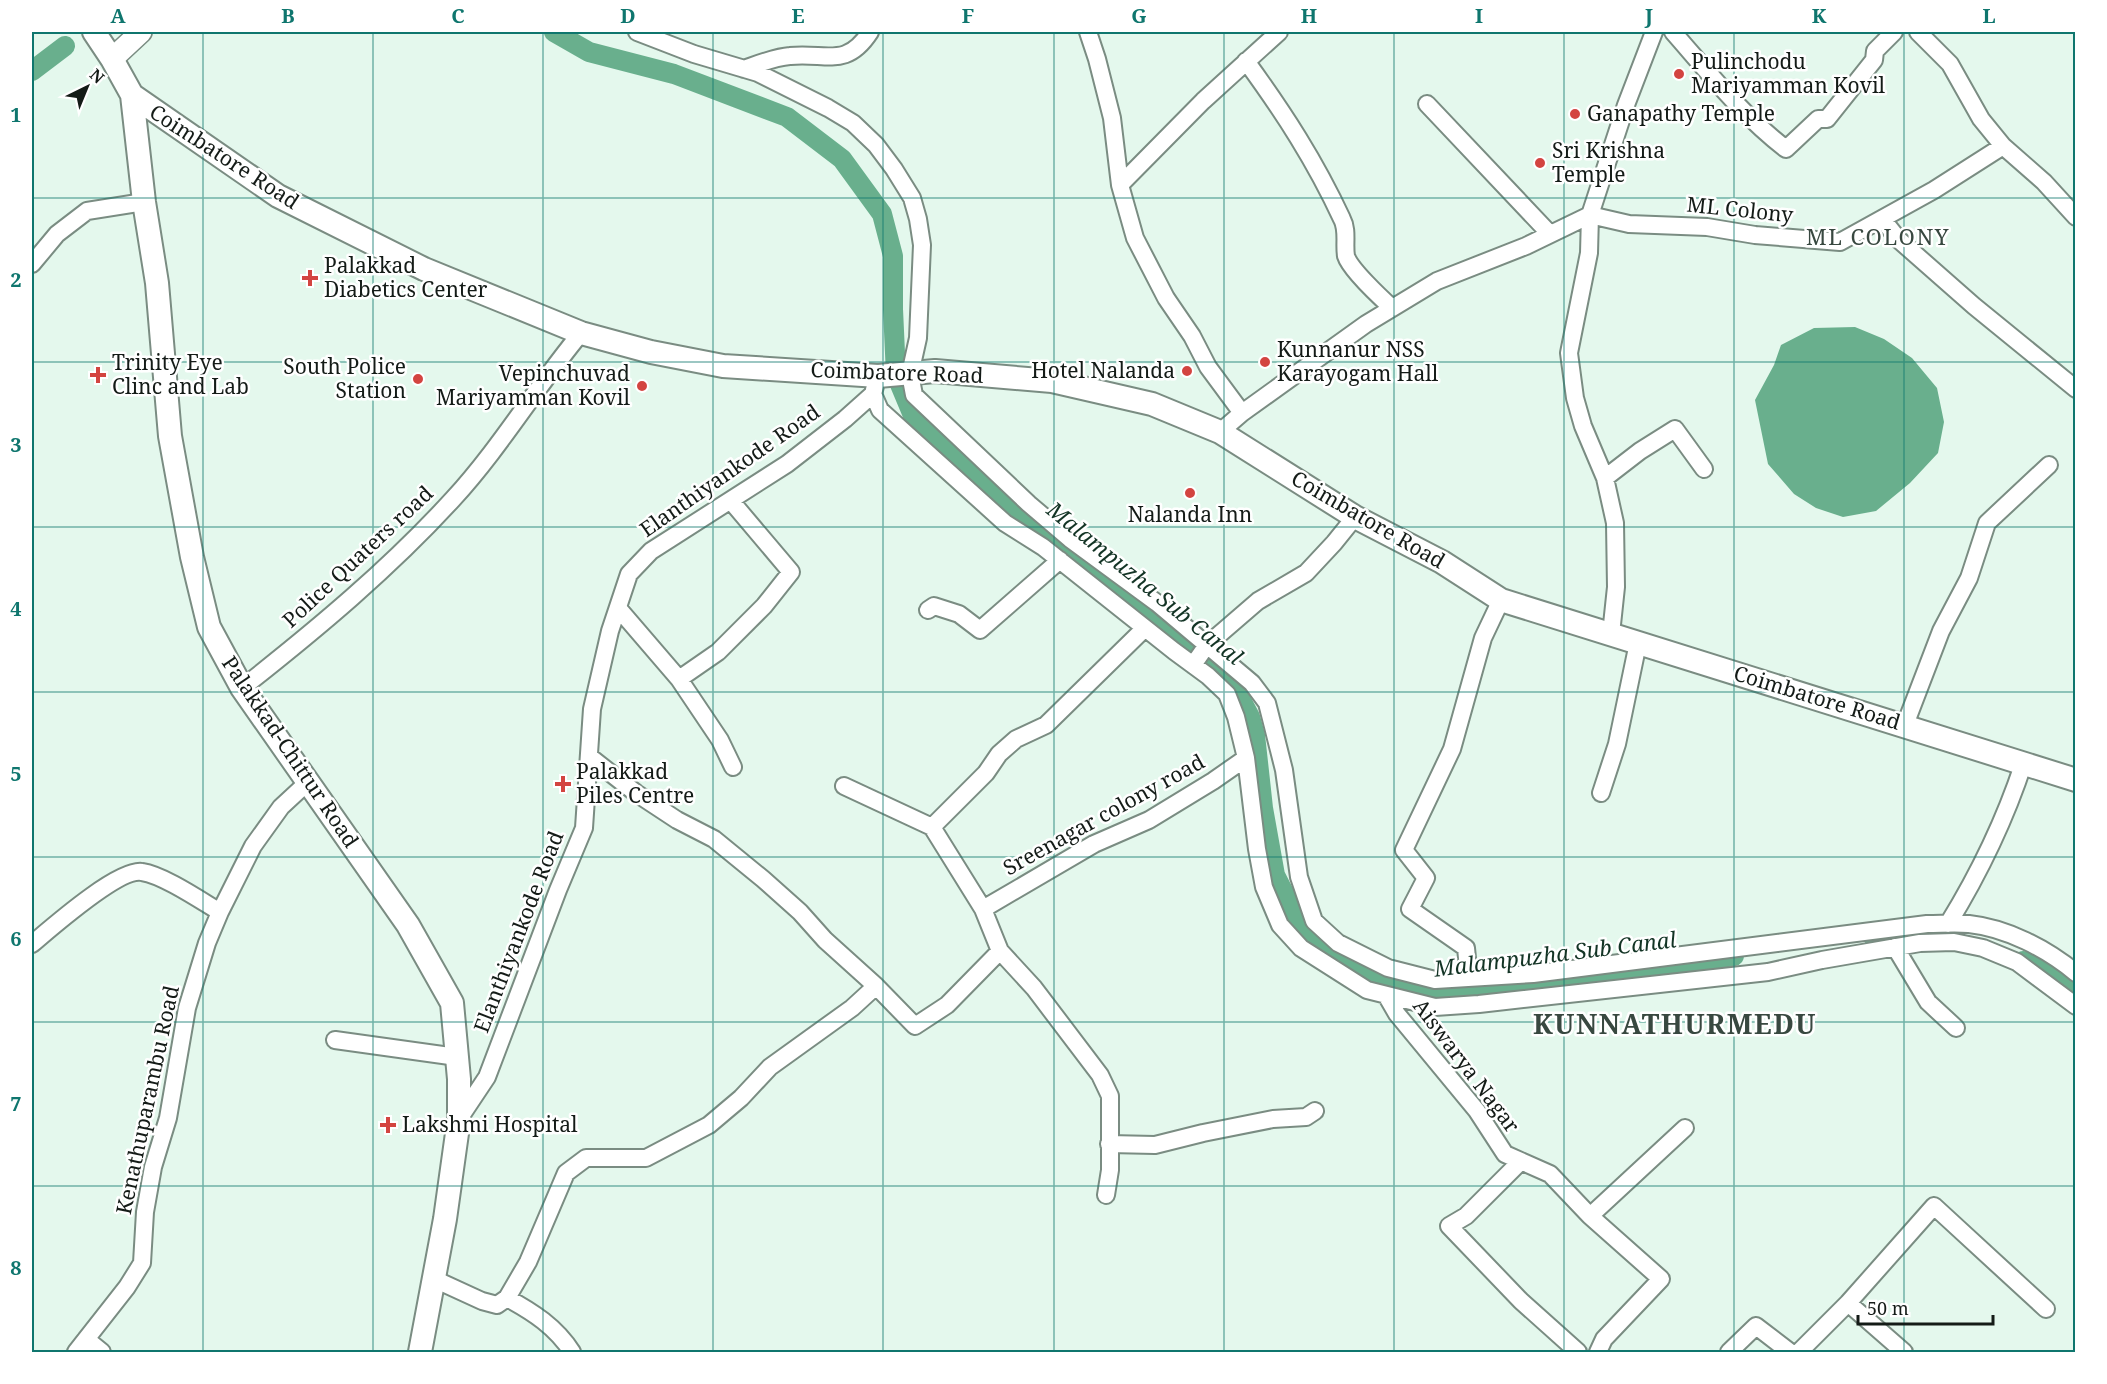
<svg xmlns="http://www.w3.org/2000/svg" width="2107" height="1384" font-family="'Noto Serif',serif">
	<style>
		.water { fill: #69af8d }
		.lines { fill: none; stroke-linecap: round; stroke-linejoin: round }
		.canal { stroke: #69af8d; stroke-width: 20 }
		.minor-casing { stroke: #7a8c82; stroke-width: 20 }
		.tertiary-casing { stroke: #7a8c82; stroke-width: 24 }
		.secondary-casing { stroke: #7a8c82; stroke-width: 26 }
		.minor { stroke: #fff; stroke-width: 16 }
		.tertiary { stroke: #fff; stroke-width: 21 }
		.secondary { stroke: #fff; stroke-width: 22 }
		.grid { fill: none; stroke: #0f766e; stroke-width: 1.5; stroke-opacity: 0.55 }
		.poi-dot { fill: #d34440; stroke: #fff; stroke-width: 2 }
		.labels { text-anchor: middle; stroke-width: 5; stroke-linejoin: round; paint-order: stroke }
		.poi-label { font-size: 21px; fill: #141b17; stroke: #fff; text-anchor: start }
		.street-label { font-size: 21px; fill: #141b17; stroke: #fff }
		.neighbourhood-label { font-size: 22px; letter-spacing: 1.5px; fill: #384840; stroke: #fff }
		.water-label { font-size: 22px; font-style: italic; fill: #133425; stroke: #fff }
		.district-label { font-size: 27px; font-weight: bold; letter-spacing: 1.5px; fill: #384840; stroke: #fff }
		.neatline { fill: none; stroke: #0f766e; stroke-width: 2 }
		.grid-label { font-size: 20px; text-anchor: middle; font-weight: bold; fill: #0f766e }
	</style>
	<rect width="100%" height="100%" fill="#e4f8ed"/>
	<!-- water -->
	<path class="water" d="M1855,327L1884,339L1912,358L1937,388L1944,422L1938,453L1910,483L1876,511L1843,517L1816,508L1794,494L1768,464L1755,400L1774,365L1781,345L1814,328Z"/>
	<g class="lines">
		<!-- canal -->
		<path class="canal" d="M554,32L589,52L674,74L787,117L842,159L882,214L893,256V309L896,375L914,418L951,454L1008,504L1107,584L1186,643L1231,681L1250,717L1255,735L1263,808L1275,875L1308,940L1347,966L1415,994H1456L1547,983L1734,956
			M32,71L65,46
			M1873,937L1889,936L1936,938
			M2023,961L2048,974L2076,996"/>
		<defs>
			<path id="minor" d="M637,32L694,54L758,73L828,108L853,123L876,145L894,169L912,198L918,219L922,245L918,338L910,374L914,395L1029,504L1070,539L1157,603L1252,683L1267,703L1284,770L1299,877L1314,921L1338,943L1388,968L1435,980L1533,974L1927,924C1941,924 1955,923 1969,924C2007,928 2047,949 2076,973
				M1088,32L1097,59L1112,118L1120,185L1135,238L1166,298L1192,336L1208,367L1242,413
				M1673,32C1708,72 1743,116 1786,149L1818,119H1827L1874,60L1875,51L1894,32
				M1918,32L1950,64L1981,119L2003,146L2044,182L2076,217
				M1246,61C1284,113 1315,161 1342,219C1348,230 1344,244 1346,256C1350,269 1381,298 1392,308
				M744,69C758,64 775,57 790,56C826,52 846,69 870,32
				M1427,104L1550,234
				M1120,185L1203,101L1279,32
				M1883,220L1899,240L1974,306L2076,389
				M32,264L57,234L87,211L144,202
				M873,394L880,410L1005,523L1043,547L1174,651L1208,676L1227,694L1236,717L1246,758L1257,849L1264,887L1280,925L1301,948L1367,990L1435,1007L1479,1004L1768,972L1822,960L1920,943L1954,942L1983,948L2017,962L2076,1006
				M1220,432L1242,413L1366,324L1437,281L1526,246L1590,215L1626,105L1654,32
				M1605,478L1640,451L1675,429L1704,469
				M618,608L679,679L718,652L764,606L791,572L731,501
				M928,610L934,606L959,614L980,630L1060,560
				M1611,634L1616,587L1615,523L1605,478L1583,426L1575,398L1569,353L1589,253L1590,215L1629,224L1707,227L1755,235L1840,242L1934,190L2003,146
				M1193,665L1207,645L1258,601L1306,573L1334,543L1355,517
				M679,679L720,740L733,767
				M242,688C317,629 389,569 453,499C500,448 536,387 581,333
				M1905,725L1941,631L1969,578L1987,523L2049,465
				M590,757L636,793L677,820L714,839L763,879L800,912L825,940L876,986L915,1026L947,1005L1000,951
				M844,786L932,827
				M1601,793L1617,744L1638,643
				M983,909L1094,844L1149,820L1213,781L1246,758
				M1948,924C1980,872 2005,820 2024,762
				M32,944C51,928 119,868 142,872C163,875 200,900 220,912
				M1895,947L1928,1002L1956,1028
				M1469,978L1466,948L1410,909L1426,878L1404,850L1452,749L1483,638L1501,600
				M1386,995L1397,1014L1477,1111L1505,1154L1550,1174L1590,1216L1661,1279L1604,1339L1598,1352
				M335,1040L457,1057
				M459,1119L487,1077L558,890L584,828L592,709L610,631L629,574L651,551L787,464L845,419L873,394L875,386
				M1109,1144L1155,1145L1203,1133L1273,1119L1306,1117L1315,1111
				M1520,1162L1466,1216L1449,1226L1521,1301L1578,1352
				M1106,1195L1110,1170V1096L1100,1075L1034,988L1000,951L983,909L932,827L986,773L999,754L1016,739L1046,725L1145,628
				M1590,1216L1685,1128
				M434,1279L482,1301L497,1305L507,1298L528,1262L566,1173L586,1158H646L709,1125L741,1098L770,1067L852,1008L876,986
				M507,1298C533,1312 556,1327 572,1352
				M1848,1303L1904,1352
				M86,1339L102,1352
				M76,1352L127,1287L142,1263L145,1212L153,1167L168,1118L187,1008L207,943L220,912L253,846L281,807L308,782
				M1729,1352L1756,1326L1790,1352
				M1799,1352L1848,1303L1934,1206L2046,1309"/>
			<path id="tertiary" d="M112,59L141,32"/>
			<path id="secondary" d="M94,32L112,59L132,95L278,196L424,269L581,333L651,352L723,366L878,376L935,371L1052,381L1152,404L1220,432L1355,517L1442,562L1501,600L2076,780
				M132,95L144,202L157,283L170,436L192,557L209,627L242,688L408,925L452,1003L459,1079V1119L445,1219L420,1352"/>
		</defs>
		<!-- minor casing -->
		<use href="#minor" class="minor-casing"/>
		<!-- tertiary casing -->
		<use href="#tertiary" class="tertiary-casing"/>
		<!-- secondary casing -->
		<use href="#secondary" class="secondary-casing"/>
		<!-- minor -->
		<use href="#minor" class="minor"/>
		<!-- tertiary -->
		<use href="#tertiary" class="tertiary"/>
		<!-- secondary -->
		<use href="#secondary" class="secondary"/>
	</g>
	<!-- grid -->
	<path class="grid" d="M203,32V1352M373,32V1352M543,32V1352M713,32V1352M883,32V1352M1054,32V1352M1224,32V1352M1394,32V1352M1564,32V1352M1734,32V1352M1904,32V1352M32,198H2076M32,362H2076M32,527H2076M32,692H2076M32,857H2076M32,1022H2076M32,1186H2076"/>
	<!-- markers -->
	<g class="poi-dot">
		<circle cx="1679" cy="74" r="6"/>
		<circle cx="1575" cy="114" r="6"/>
		<circle cx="1540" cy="163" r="6"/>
		<path d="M307 269h6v6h6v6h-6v6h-6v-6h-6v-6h6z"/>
		<circle cx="1265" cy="362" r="6"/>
		<circle cx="1187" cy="371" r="6"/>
		<path d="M95 366h6v6h6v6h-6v6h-6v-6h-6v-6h6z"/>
		<circle cx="418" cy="379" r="6"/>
		<circle cx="642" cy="386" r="6"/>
		<circle cx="1190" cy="493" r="6"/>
		<path d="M560 775h6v6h6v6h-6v6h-6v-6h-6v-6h6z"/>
		<path d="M385 1116h6v6h6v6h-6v6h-6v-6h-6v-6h6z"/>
	</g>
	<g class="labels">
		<!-- poi labels -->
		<g class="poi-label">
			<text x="1691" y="69">Pulinchodu<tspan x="1691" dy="24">Mariyamman Kovil</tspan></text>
			<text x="1587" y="121">Ganapathy Temple</text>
			<text x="1552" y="158">Sri Krishna<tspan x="1552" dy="24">Temple</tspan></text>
			<text x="324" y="273">Palakkad<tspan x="324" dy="24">Diabetics Center</tspan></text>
			<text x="1277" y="357">Kunnanur NSS<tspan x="1277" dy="24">Karayogam Hall</tspan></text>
			<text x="112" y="370">Trinity Eye<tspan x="112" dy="24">Clinc and Lab</tspan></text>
			<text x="406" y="374" text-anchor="end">South Police<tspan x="406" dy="24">Station</tspan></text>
			<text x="1175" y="378" text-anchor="end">Hotel Nalanda</text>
			<text x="630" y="381" text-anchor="end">Vepinchuvad<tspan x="630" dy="24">Mariyamman Kovil</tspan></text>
			<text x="1190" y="522" text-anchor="middle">Nalanda Inn</text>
			<text x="576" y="779">Palakkad<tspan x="576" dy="24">Piles Centre</tspan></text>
			<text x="402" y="1132">Lakshmi Hospital</text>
		</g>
		<!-- street labels -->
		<g class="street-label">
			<text transform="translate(224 157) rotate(33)" y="7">Coimbatore Road</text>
			<text transform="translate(1740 210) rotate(6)" y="7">ML Colony</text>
			<text transform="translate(897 373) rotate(2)" y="7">Coimbatore Road</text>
			<text transform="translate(730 471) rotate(-35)" y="7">Elanthiyankode Road</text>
			<text transform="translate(1368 520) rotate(30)" y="7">Coimbatore Road</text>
			<text transform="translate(358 557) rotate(-43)" y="7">Police Quaters road</text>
			<text transform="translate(1817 698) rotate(17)" y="7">Coimbatore Road</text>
			<text transform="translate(290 752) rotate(56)" y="7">Palakkad-Chittur Road</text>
			<text transform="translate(1104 815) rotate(-29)" y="7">Sreenagar colony road</text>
			<text transform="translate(519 932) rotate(-69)" y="7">Elanthiyankode Road</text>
			<text transform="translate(1466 1066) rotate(53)" y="7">Aiswarya Nagar</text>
			<text transform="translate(148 1100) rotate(-78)" y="7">Kenathuparambu Road</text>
		</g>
		<!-- neighbourhood labels -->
		<g class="neighbourhood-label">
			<text x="1878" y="245">ML COLONY</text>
		</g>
		<!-- water labels -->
		<g class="water-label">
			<text transform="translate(1145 583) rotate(39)" y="8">Malampuzha Sub Canal</text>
			<text transform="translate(1555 954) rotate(-7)" y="8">Malampuzha Sub Canal</text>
		</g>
		<!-- district labels -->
		<g class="district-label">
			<text x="1675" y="1034">KUNNATHURMEDU</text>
		</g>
	</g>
	<!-- border -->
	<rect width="2107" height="1384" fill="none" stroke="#ffffff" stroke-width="66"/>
	<!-- north arrow -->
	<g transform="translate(87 87) rotate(43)" stroke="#ffffff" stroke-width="4.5" paint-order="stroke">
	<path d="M0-4.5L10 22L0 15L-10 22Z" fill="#141b17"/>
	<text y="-9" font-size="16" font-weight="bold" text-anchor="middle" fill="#141b17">N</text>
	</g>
	<!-- scale -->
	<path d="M1858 1315v9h135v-9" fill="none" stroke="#141b17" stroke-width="3"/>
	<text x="1867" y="1315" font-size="18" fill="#141b17" stroke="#ffffff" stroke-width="4.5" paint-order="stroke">50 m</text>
	<rect x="33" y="33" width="2041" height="1318" class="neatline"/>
	<g class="grid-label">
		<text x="118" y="23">A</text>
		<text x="288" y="23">B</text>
		<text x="458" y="23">C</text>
		<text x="628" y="23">D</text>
		<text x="798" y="23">E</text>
		<text x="968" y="23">F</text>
		<text x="1139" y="23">G</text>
		<text x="1309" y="23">H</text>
		<text x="1479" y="23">I</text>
		<text x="1649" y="23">J</text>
		<text x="1819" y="23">K</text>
		<text x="1989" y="23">L</text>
		<text x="16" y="122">1</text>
		<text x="16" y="287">2</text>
		<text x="16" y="452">3</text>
		<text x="16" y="616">4</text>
		<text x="16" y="781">5</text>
		<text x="16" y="946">6</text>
		<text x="16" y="1111">7</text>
		<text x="16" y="1275">8</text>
	</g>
</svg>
